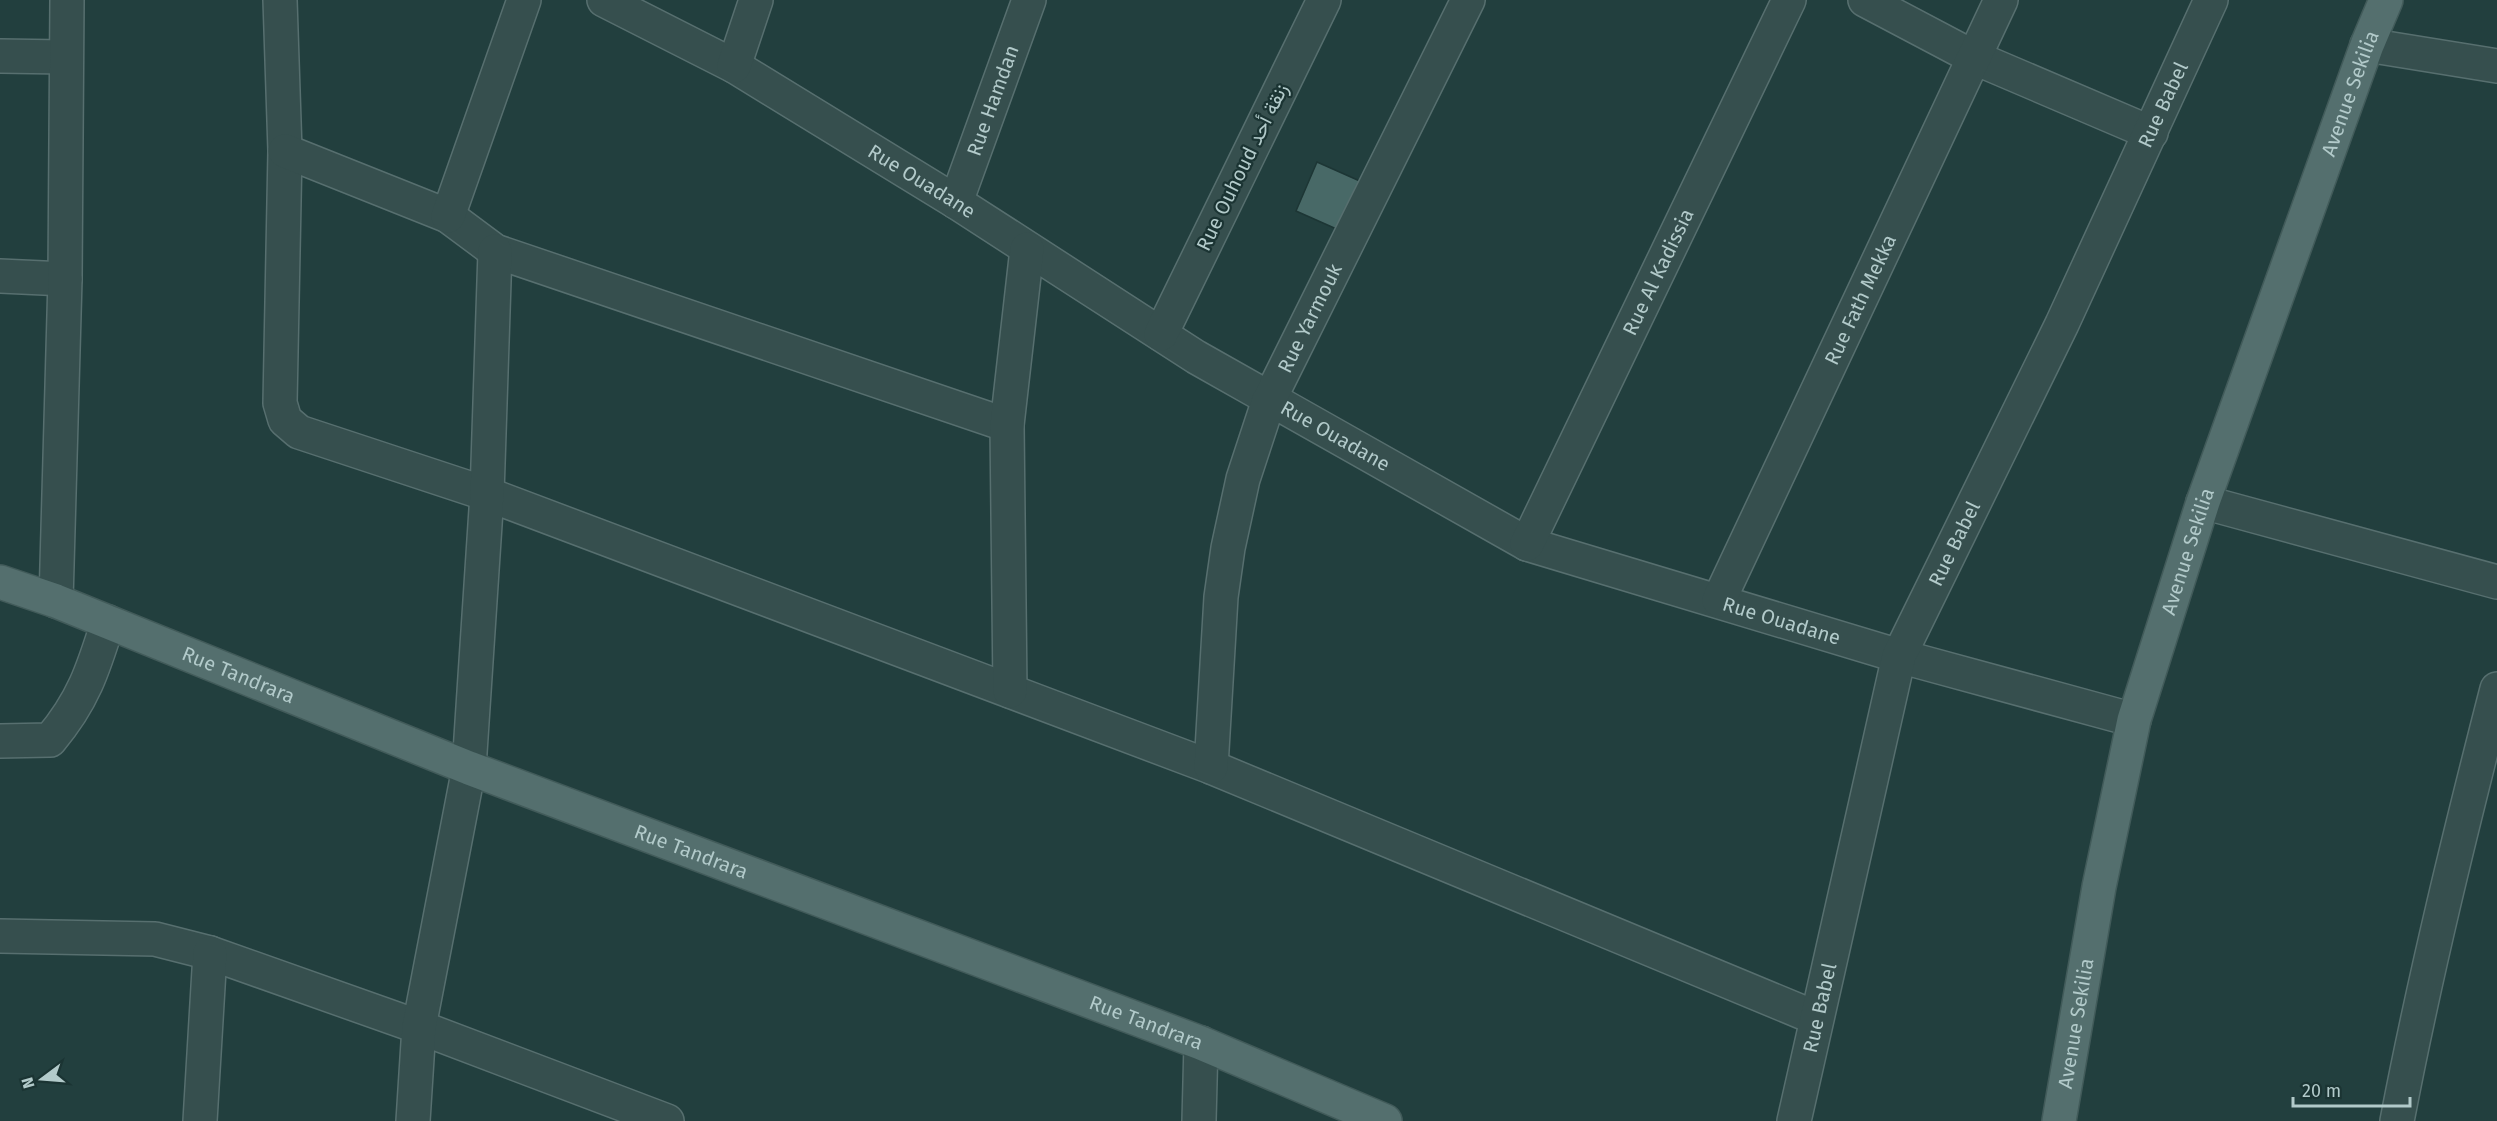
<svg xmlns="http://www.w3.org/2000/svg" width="2497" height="1121" font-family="'Fira Sans',Vazirmatn,sans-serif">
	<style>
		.building { fill: #486967; stroke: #1d3635; stroke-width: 1.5 }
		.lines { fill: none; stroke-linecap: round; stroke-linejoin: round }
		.minor-casing { stroke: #576f6f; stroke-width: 36 }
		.major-casing { stroke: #425b5a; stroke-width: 36 }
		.minor { stroke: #364f4e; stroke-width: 33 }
		.major { stroke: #546f6e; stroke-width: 33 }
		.labels { text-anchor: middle; stroke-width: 4.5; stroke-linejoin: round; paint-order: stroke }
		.street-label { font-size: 20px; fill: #b2caca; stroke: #1b3433 }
	</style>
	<rect width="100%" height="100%" fill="#223f3e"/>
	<!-- building -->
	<path class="building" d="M1317,162L1362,182L1341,231L1296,211Z"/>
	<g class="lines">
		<defs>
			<g id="minor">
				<path d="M280,0L285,151L280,403L285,420L299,432L487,494L1211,767L1816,1018"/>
				<path id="s1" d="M604,0L734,66L956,202L1196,357L1527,544L1899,656L2134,720"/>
				<path d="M1865,0L1973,57L2151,133"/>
				<path d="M2367,45L2497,66"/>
				<path d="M0,56L65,57"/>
				<path d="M734,66L756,0"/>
				<path d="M285,151L448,216L495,251L1007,425"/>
				<path id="s2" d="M956,202L1029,0"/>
				<path d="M448,216L524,0"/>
				<path d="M0,276L65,279"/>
				<path d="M1161,334L1324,0"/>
				<path d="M2203,502L2497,582"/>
				<path id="s3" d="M1527,544L1789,0"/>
				<path id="s4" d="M1719,600L2001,0"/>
				<path d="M56,601L65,279L67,0"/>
				<path d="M1010,691L1007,425L1027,249"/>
				<path d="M0,741L50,740C83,701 93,670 108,622"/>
				<path id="s5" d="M1211,767L1221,597L1228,548L1243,479L1269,400L1468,0"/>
				<path d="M0,936L155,939L210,953L419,1027L667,1121"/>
				<path d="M200,1121L210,953"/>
				<path d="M413,1121L419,1027L469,768L487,494L495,251"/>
				<path d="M1199,1121L1201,1043"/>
				<path id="s6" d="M1794,1121L1899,656L2062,324L2211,0"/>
				<path d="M2397,1121C2425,975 2460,833 2497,689"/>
			</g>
			<g id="major">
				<path id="s7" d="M0,582L56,601L469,768L1201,1043L1385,1121"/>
				<path id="s8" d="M2059,1121L2099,887L2134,720L2203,502L2367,45L2386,0"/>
			</g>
		</defs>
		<!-- minor casing -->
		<use href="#minor" class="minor-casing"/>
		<!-- major casing -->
		<use href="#major" class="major-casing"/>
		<!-- minor -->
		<use href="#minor" class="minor"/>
		<!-- major -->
		<use href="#major" class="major"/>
	</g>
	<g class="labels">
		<!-- street labels -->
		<g class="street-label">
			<text dy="7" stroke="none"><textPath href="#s8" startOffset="1071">Avenue Sekilia</textPath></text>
			<text dy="7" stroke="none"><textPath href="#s2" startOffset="108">Rue Hamdan</textPath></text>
			<text dy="7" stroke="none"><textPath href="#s6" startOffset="1088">Rue Babel</textPath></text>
			<text transform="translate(1242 167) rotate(-64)" y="7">Rue Ouhoud زنقة أحد</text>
			<text dy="7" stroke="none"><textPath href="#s1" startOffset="366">Rue Ouadane</textPath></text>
			<text dy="7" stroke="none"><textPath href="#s3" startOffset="302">Rue Al Kadissia</textPath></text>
			<text dy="7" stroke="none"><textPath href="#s4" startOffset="332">Rue Fath Mekka</textPath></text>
			<text dy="7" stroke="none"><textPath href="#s5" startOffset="465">Rue Yarmouk</textPath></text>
			<text dy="7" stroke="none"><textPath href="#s1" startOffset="852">Rue Ouadane</textPath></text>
			<text dy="7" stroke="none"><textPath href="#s6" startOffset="602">Rue Babel</textPath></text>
			<text dy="7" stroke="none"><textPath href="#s8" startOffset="585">Avenue Sekilia</textPath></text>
			<text dy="7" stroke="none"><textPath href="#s1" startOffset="1338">Rue Ouadane</textPath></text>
			<text dy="7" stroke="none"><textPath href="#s7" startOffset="256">Rue Tandrara</textPath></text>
			<text dy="7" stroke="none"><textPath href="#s7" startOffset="742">Rue Tandrara</textPath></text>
			<text dy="7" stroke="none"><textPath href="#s6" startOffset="116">Rue Babel</textPath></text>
			<text dy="7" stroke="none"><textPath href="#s7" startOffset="1228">Rue Tandrara</textPath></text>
			<text dy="7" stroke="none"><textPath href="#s8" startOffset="99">Avenue Sekilia</textPath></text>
		</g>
	</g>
	<!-- north arrow -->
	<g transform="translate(42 1079) rotate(254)" stroke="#1b3433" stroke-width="4.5" paint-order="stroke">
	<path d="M0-4.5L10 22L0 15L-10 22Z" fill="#b2caca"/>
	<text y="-9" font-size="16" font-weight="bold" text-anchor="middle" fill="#b2caca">N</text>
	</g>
	<!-- scale -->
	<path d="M2293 1097v9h117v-9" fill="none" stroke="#b2caca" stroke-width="3"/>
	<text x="2302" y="1097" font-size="18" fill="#b2caca" stroke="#1b3433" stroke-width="4.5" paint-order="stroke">20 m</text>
</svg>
